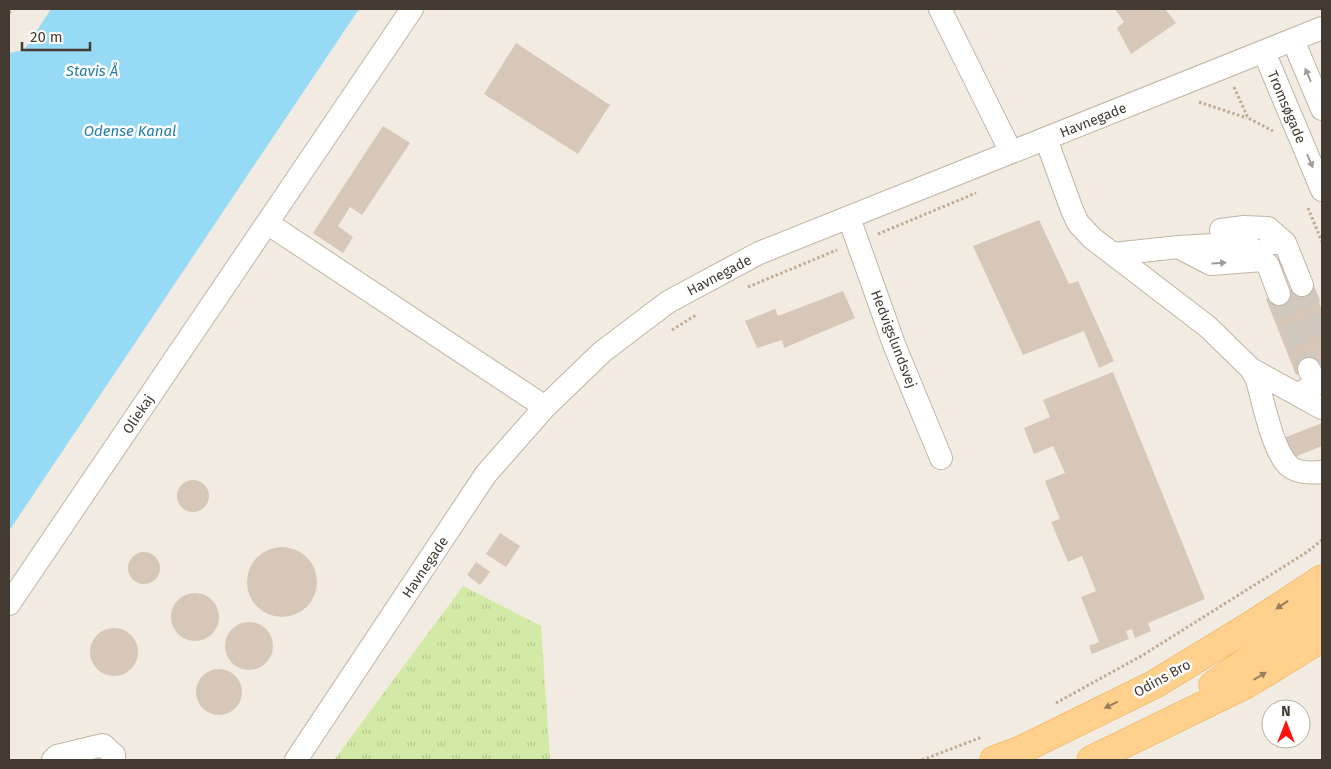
<svg xmlns="http://www.w3.org/2000/svg" width="1331" height="769" font-family="'Fira Sans',sans-serif">
	<style>
		.grass { fill: url(#grass-tufts) }
		.water { fill: #97daf5 }
		.building { fill: #d7c7b9 }
		.lines { fill: none; stroke-linecap: round; stroke-linejoin: round }
		.minor-tunnel { stroke: #cfc8be; stroke-width: 22; stroke-dasharray: 22 11; stroke-linecap: butt }
		.minor-casing { stroke: #c0b4a6; stroke-width: 24 }
		.major-casing { stroke: #ebac55; stroke-width: 29 }
		.path { stroke: #c0ab93; stroke-width: 3; stroke-dasharray: 2.5 2.5; stroke-linecap: butt }
		.minor { stroke: #fff; stroke-width: 22 }
		.major { stroke: #ffd18d; stroke-width: 28 }
		.oneway { fill: #a19c98 }
		.oneway2 { fill: #987e5b }
		.labels { text-anchor: middle; stroke-width: 5; stroke-linejoin: round; paint-order: stroke }
		.street-label { font-size: 14px; fill: #433a32; stroke: #fff }
		.water-label { font-size: 15px; font-style: italic; fill: #237da5; stroke: #fff }
	</style>
	<defs>
		<pattern id="grass-tufts" width="24" height="20" patternUnits="userSpaceOnUse" patternTransform="scale(1.25)"><rect width="24" height="20" fill="#d3eaa6"/><path d="M3 7l-1-3M5 7V3M7 7l1-3M15 17l-1-3M17 17v-4M19 17l1-3" fill="none" stroke="#b6c98f"/></pattern>
	</defs>
	<rect width="100%" height="100%" fill="#f2ebe1"/>
	<!-- grass -->
	<path class="grass" d="M463,586L541,626L550,760H334Z"/>
	<!-- water -->
	<path class="water" d="M51,9H359L9,531V53L24,50Z"/>
	<!-- building -->
	<path class="building" d="M1115,9H1165L1176,23L1131,54L1117,28L1124,22Z
		M516,43L610,105L578,154L484,94Z
		M383,126L410,143L362,215L350,207L338,226L353,237L343,253L313,233Z
		M1039,220L1069,284L1078,281L1114,361L1099,368L1084,331L1023,355L973,246Z
		M1311,281L1322,310V364L1296,375L1266,299Z
		M843,291L855,318L784,348L782,340L757,348L745,321L775,309L778,316Z
		M1113,372L1205,599L1148,623L1151,631L1135,638L1132,629L1126,631L1129,639L1092,654L1089,646L1099,642L1081,597L1096,591L1082,556L1068,562L1051,522L1060,519L1045,481L1065,473L1053,446L1034,454L1024,428L1050,417L1043,400Z
		M1322,423V446L1287,460L1279,440Z
		M177 496a16 16 0 1 1 32 0a16 16 0 1 1-32 0Z
		M500,533L520,546L506,567L486,554Z
		M247 582a35 35 0 1 1 70 0a35 35 0 1 1-70 0Z
		M128 568a16 16 0 1 1 32 0a16 16 0 1 1-32 0Z
		M476,562L490,572L480,585L467,575Z
		M171 617a24 24 0 1 1 48 0a24 24 0 1 1-48 0Z
		M225 646a24 24 0 1 1 48 0a24 24 0 1 1-48 0Z
		M90 652a24 24 0 1 1 48 0a24 24 0 1 1-48 0Z
		M196 692a23 23 0 1 1 46 0a23 23 0 1 1-46 0Z"/>
	<g class="lines">
		<!-- minor-tunnel -->
		<path class="minor-tunnel" d="M1302,285L1322,335
			M1279,294L1309,369"/>
		<defs>
			<path id="minor" d="M940,9L1011,152
				M1293,40L1322,109
				M1264,52L1322,190
				M1046,139L1072,210L1078,223L1092,238L1208,327L1251,369L1322,408
				M849,218L895,347L941,458
				M267,223L545,407
				M1221,230L1244,227L1268,228L1285,243
				M1270,243H1285L1302,285
				M1180,248L1211,264L1263,260
				M1113,254L1179,247L1246,243L1268,265L1279,294
				M1251,369L1257,380C1263,401 1273,452 1289,466C1297,473 1312,473 1322,472
				M1298,394L1316,384L1309,369
				M9,604L412,9
				M53,760L57,756L103,745L114,755V760
				M296,760L486,474L545,407L602,352L668,302L759,253L1322,28"/>
			<path id="major" d="M1213,685L1322,608
				M994,760L1023,749L1155,684L1250,626L1322,579
				M1091,760L1247,684L1322,638"/>
		</defs>
		<!-- minor casing -->
		<use href="#minor" class="minor-casing"/>
		<!-- major casing -->
		<use href="#major" class="major-casing"/>
		<!-- path -->
		<path class="path" d="M9,13L12,9
			M1234,87L1248,118L1273,131
			M1199,102L1247,118
			M1308,208L1322,242
			M878,234L976,193
			M748,287L837,250
			M672,330L696,315
			M1056,703L1143,655L1307,552L1322,540
			M922,760L982,737"/>
		<!-- minor -->
		<use href="#minor" class="minor"/>
		<!-- major -->
		<use href="#major" class="major"/>
	</g>
	<!-- one-way arrows -->
	<defs><path id="oneway-solid" d="M-6-.8H1V-3.2L6.5 0L1 3.2V.8H-6Z" transform="scale(1.25)"/></defs>
	<g class="oneway">
		<use href="#oneway-solid" transform="translate(1308 75) rotate(-113)"/>
		<use href="#oneway-solid" transform="translate(1310 161) rotate(67)"/>
		<use href="#oneway-solid" transform="translate(1219 263) rotate(-3)"/>
	</g>
	<g class="oneway2">
		<use href="#oneway-solid" transform="translate(1282 605) rotate(147)"/>
		<use href="#oneway-solid" transform="translate(1260 676) rotate(-31)"/>
		<use href="#oneway-solid" transform="translate(1111 705) rotate(154)"/>
	</g>
	<g class="labels">
		<!-- street labels -->
		<g class="street-label">
			<text transform="translate(1287 107) rotate(67)" y="5">Tromsøgade</text>
			<text transform="translate(1093 120) rotate(-22)" y="5">Havnegade</text>
			<text transform="translate(719 275) rotate(-28)" y="5">Havnegade</text>
			<text transform="translate(894 339) rotate(69)" y="5">Hedvigslundsvej</text>
			<text transform="translate(138 414) rotate(-56)" y="5">Oliekaj</text>
			<text transform="translate(425 567) rotate(-56)" y="5">Havnegade</text>
			<text transform="translate(1162 678) rotate(-29)" y="5">Odins Bro</text>
		</g>
		<!-- water labels -->
		<g class="water-label">
			<text x="92" y="76">Stavis Å</text>
			<text x="130" y="136">Odense Kanal</text>
		</g>
	</g>
	<!-- border -->
	<rect width="1331" height="769" fill="none" stroke="#433a32" stroke-width="20"/>
	<!-- north arrow -->
	<g transform="translate(1286 724)"><circle r="24" fill="#ffffff" stroke="#b4b0ad"/>
	<path d="M0-4L9 19L0 12L-9 19Z" fill="#ff120b"/>
	<text y="-8" font-size="14" font-weight="bold" text-anchor="middle" fill="#433a32">N</text>
	</g>
	<!-- scale -->
	<path d="M22 42v8h68v-8" fill="none" stroke="#433a32" stroke-width="2.5"/>
	<text x="30" y="42" font-size="15" fill="#433a32" stroke="#ffffff" stroke-width="4" paint-order="stroke">20 m</text>
</svg>
